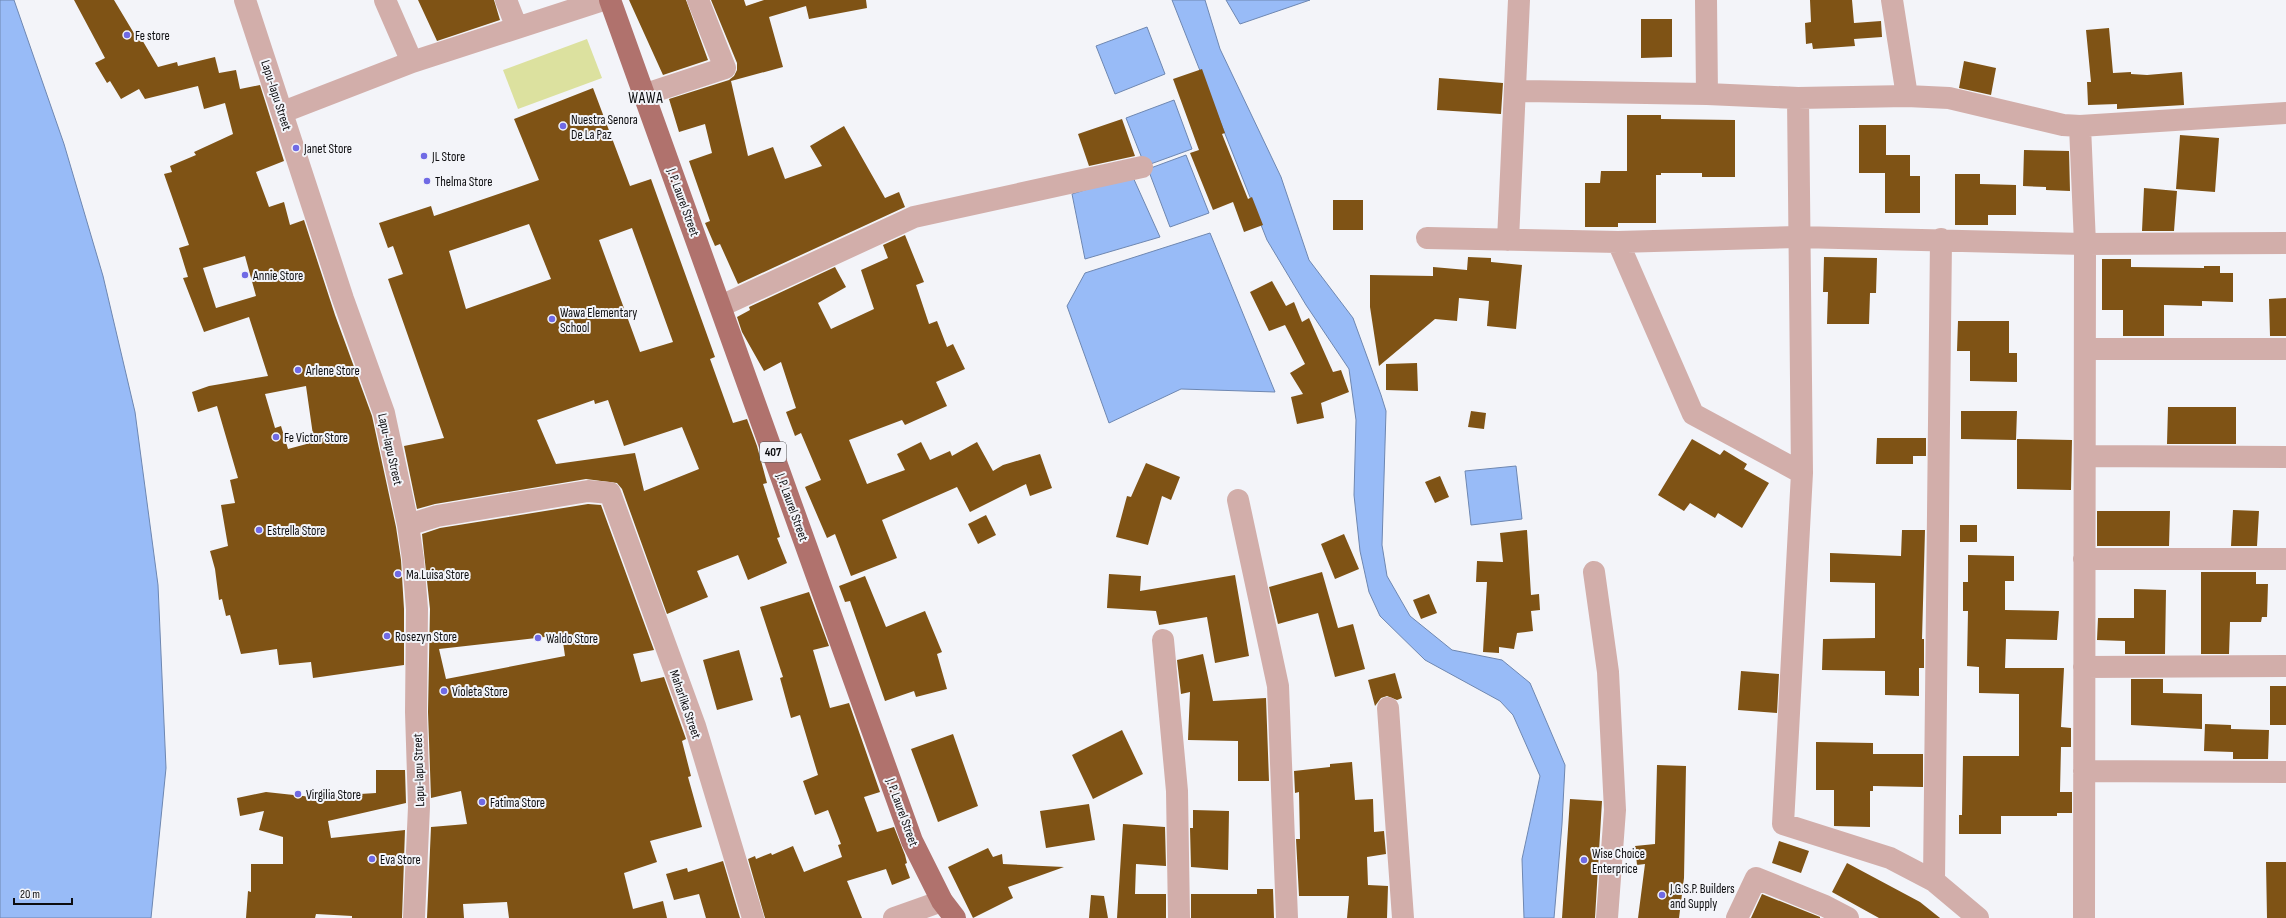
<svg xmlns="http://www.w3.org/2000/svg" width="2286" height="918" font-family="'Sofia Sans Condensed',sans-serif">
	<style>
		.park { fill: #dce19f }
		.water { fill: #98bbf7; stroke: #6e87b1 }
		.building { fill: #7f5315; fill-rule: evenodd }
		.lines { fill: none; stroke-linecap: round; stroke-linejoin: round }
		.minor { stroke: #d2aeaa; stroke-width: 22 }
		.major { stroke: #b0726d; stroke-width: 22 }
		.poi-dot { fill: #706ae5; stroke: #f3f4f9; stroke-width: 1.5 }
		.labels { text-anchor: middle; stroke-width: 4; stroke-linejoin: round; paint-order: stroke }
		.shield { fill: #f3f4f9; stroke: #525255; stroke-width: 1 }
		.shield-label { font-size: 12px; font-weight: bold; fill: #0d0d0f }
		.poi-label { font-size: 13px; fill: #0d0d0f; stroke: #f3f4f9; text-anchor: start }
		.street-label { font-size: 13px; fill: #0d0d0f; stroke: #f3f4f9 }
		.quarter-label { font-size: 15px; letter-spacing: 1px; fill: #0d0d0f; stroke: #f3f4f9 }
	</style>
	<rect width="100%" height="100%" fill="#f3f4f9"/>
	<!-- park -->
	<path class="park" d="M587,39L602,78L518,109L503,70Z"/>
	<!-- water -->
	<path class="water" d="M0,0H14L64,144L103,276L135,412L158,585L166,768L151,918H0Z
		M1172,0H1205L1220,49L1281,177L1309,260L1353,318L1381,395L1386,411L1382,545L1387,576L1410,616L1452,650L1502,660L1530,683L1565,765L1562,824L1554,918H1524L1522,859L1540,776L1513,715L1500,701L1425,660L1380,616L1369,592L1360,551L1354,495L1356,420L1349,369L1306,305L1267,240Z
		M1226,0H1310L1240,24Z
		M1147,27L1165,74L1115,94L1096,46Z
		M1174,100L1192,149L1145,166L1126,118Z
		M1186,155L1209,213L1170,227L1148,169Z
		M1132,175L1160,237L1085,259L1072,194Z
		M1210,233L1275,392L1181,389L1109,423L1067,306L1085,273Z
		M1516,466L1522,519L1471,525L1465,471Z"/>
	<!-- building -->
	<path class="building" d="M74,0H114L138,40L141,38L158,67L177,62L178,66L215,57L219,73L236,70L240,89L260,85L284,161L256,172L269,207L284,202L290,225L304,220L335,315L372,416L396,527L401,560L404,609V665L313,678L311,662L279,665L277,649L241,654L230,615L226,616L222,599L219,600L215,569L210,551L228,546L221,505L235,503L230,480L238,478L217,406L198,412L192,392L209,386L268,376L249,317L204,332L183,278L188,277L179,248L189,245L164,174L172,172L170,166L196,155L194,152L233,134L225,103L204,109L198,86L145,99L139,89L121,99L110,81L107,83L95,63L105,58ZM245,256L256,296L216,308L203,268ZM306,386L314,442L288,449L281,426L275,428L265,394Z
		M418,0H494L500,20L437,41Z
		M629,0H686L708,60L663,75Z
		M711,0H744L746,6L764,0H866L867,8L809,19L806,6L769,17L783,67L731,81L748,156L773,147L785,179L822,166L810,146L844,126L885,198L899,192L905,207L738,284L720,244L715,246L705,223L710,221L689,161L712,153L705,124L679,132L669,99L729,80L734,76L737,70V63Z
		M1810,0H1852L1854,23L1881,21L1882,37L1854,39L1855,46L1813,49L1812,43L1806,44L1805,23L1811,22Z
		M1641,19H1672V57L1641,58Z
		M2109,28L2113,73L2131,72V74L2147,75L2182,72L2184,105L2117,109V104L2088,105L2087,82H2091L2086,30Z
		M1964,61L1996,68L1991,95L1959,88Z
		M1202,69L1225,133L1222,134L1248,199L1252,197L1263,225L1244,232L1233,202L1213,210L1190,153L1199,150L1173,79Z
		M1439,78L1503,83L1501,114L1437,110Z
		M593,88L630,186L651,179L715,357L710,359L733,423L747,419L757,446L767,483L763,484L780,537L777,538L787,563L748,580L738,555L697,571L708,597L667,614L622,489L617,483L586,479L435,504L417,509L404,446L444,438L388,279L403,274L393,246L388,248L379,223L431,206L434,216L539,180L514,119ZM529,224L551,279L466,309L449,251ZM632,228L673,342L640,352L599,240ZM594,400L595,404L608,400L624,446L682,427L699,469L644,491L635,453L556,464L537,420Z
		M1627,115H1661V119L1735,120V177H1702V173H1661V175H1656V223H1618V227H1585V183H1600L1601,171H1627Z
		M1122,119L1135,156L1089,166L1078,134Z
		M1859,125H1886V155H1910V176H1920V213H1885V173H1859Z
		M2180,135L2219,138L2215,192L2176,189Z
		M2024,150L2069,151L2070,191L2046,190V187L2023,186Z
		M1955,174H1980V184L2016,185V215H1988V225H1955Z
		M2144,188L2177,191L2174,231H2142Z
		M1333,200H1363V230H1333Z
		M905,235L924,282L916,285L929,324L937,321L947,347L953,344L965,369L936,382L947,406L905,425L902,420L849,440L867,484L905,470L897,454L921,442L930,460L950,451L952,456L977,442L993,471L1003,465L1040,454L1052,488L1030,496L1026,484L970,512L957,487L882,520L897,558L851,576L835,534L827,538L805,487L821,480L801,433L795,436L786,412L796,408L781,362L764,371L742,332L737,317L750,310L749,307L835,267L846,287L818,303L831,329L874,309L861,270L888,258L883,245Z
		M1468,257L1491,258V262L1522,265L1516,329L1487,326L1489,301L1459,298L1457,321L1435,319L1379,366L1370,307V275L1433,276V267L1467,270Z
		M1824,257L1877,258L1876,293H1870L1869,324H1827L1828,292H1823Z
		M2102,259H2131V267L2204,268V266H2220V273H2233V302L2202,301V306L2164,305V336H2123V310H2102Z
		M1272,281L1286,306L1294,302L1302,322L1309,318L1333,372L1341,370L1349,392L1321,403L1324,418L1297,424L1291,397L1303,394L1290,373L1305,364L1285,325L1269,331L1250,292Z
		M2286,298V336H2270L2269,299Z
		M1958,321H2009V353H2017V382L1970,381V351H1957Z
		M1417,363L1418,391L1386,390V364Z
		M2168,407H2236V444H2167Z
		M1471,411L1486,413L1484,429L1468,427Z
		M1961,411H2017L2016,440L1961,439Z
		M1877,438H1926V456H1913V464H1876Z
		M1692,439L1720,455L1724,450L1747,464L1744,469L1769,483L1742,528L1718,513L1715,518L1690,503L1684,511L1658,495Z
		M2017,439L2072,440L2071,490L2017,489Z
		M1146,463L1180,477L1171,500L1162,496L1148,545L1116,537L1127,496L1131,497Z
		M1440,476L1449,497L1435,503L1425,482Z
		M588,504L601,505L654,650L633,654L641,682L664,677L686,739L682,741L691,776L688,777L702,827L650,841L657,862L624,873L633,909L663,901L667,918H509L507,902L463,904L464,918H427L431,827L467,824L461,791L431,798L428,712L430,609L422,534L440,528ZM562,635L565,656L446,679L439,649Z
		M2233,510L2259,511L2257,546H2231Z
		M2097,511H2170L2169,546H2097Z
		M986,515L996,535L978,544L968,524Z
		M1960,525H1977V542H1960Z
		M1527,530L1531,595L1539,594L1540,610L1531,611L1533,631L1517,633L1514,649L1499,647V653L1483,652L1487,582H1476L1477,561L1503,562L1500,533Z
		M1902,530H1925L1922,639H1924V668H1919V696L1885,695V671L1822,670L1823,639L1875,638V583L1830,582V553L1901,556Z
		M1344,534L1359,569L1335,579L1321,544Z
		M1968,555L2014,556V581H2005V610L2059,611L2057,640L2006,639L2005,668H2064L2061,727L2071,728V747H2061L2060,792H2072V813H2057V816H2001V834H1959V815H1962L1963,756H2019V694L1979,693V667L1967,666L1968,611H1963V582H1968Z
		M1322,572L1338,628L1353,624L1365,669L1335,677L1318,613L1278,624L1269,587Z
		M2201,572H2256V584H2268L2267,617H2262L2261,622H2230L2229,654H2201Z
		M1109,574L1141,576L1140,591L1235,575L1249,656L1215,663L1207,617L1159,625L1156,611L1107,608Z
		M865,576L886,627L925,611L942,652L937,654L947,689L916,697L914,691L885,701L850,601L845,602L839,586Z
		M2134,589L2166,590L2165,654H2125V641L2097,640L2098,618H2134Z
		M809,592L829,646L813,650L830,708L849,703L880,792L864,797L877,832L894,827L905,855L907,863L905,864L910,878L892,885L886,869L847,881L862,918H765L748,859L755,856L756,859L771,853L772,855L793,846L804,872L842,857L838,845L841,844L828,810L815,815L803,781L818,775L800,715L791,718L780,678L783,677L760,607Z
		M1429,594L1437,613L1421,619L1413,600Z
		M739,650L753,700L717,710L703,660Z
		M1203,654L1213,701L1266,698L1269,781H1238V741L1188,740L1190,692L1181,694L1177,660Z
		M1741,671L1779,674L1777,713L1738,710Z
		M1395,673L1402,698L1397,700L1387,696L1381,698L1375,706L1368,680Z
		M2131,679H2163V693L2202,694V729L2131,725Z
		M2270,686H2286V725H2270Z
		M2205,724L2231,725V729L2269,730L2268,759H2233V752L2204,751Z
		M1122,730L1143,774L1093,799L1072,755Z
		M953,734L978,806L938,822L911,749Z
		M1816,742L1873,743V754H1923V787L1873,786V791H1870V827L1834,826V790H1816Z
		M1352,762L1355,800L1373,799L1374,832L1384,831L1386,854L1367,857L1368,885L1388,886L1387,918H1347L1349,896H1299L1296,839H1300L1299,792L1295,793L1294,771L1330,767V764Z
		M1657,765L1686,766L1684,878L1679,918H1638L1645,864L1637,865L1635,846L1655,844Z
		M376,770H405L406,803L328,821L331,838L405,830L402,918H352V916L316,914L315,918H246L248,891L251,892V864H283V837L259,830L264,811L240,816L237,798L266,792L312,797L376,793Z
		M1570,799L1602,801L1595,918H1562Z
		M1089,804L1095,840L1046,848L1040,811Z
		M1193,810L1229,811L1228,870L1191,867L1190,828H1193Z
		M1123,824L1165,827L1166,866L1136,864L1135,894H1166V918H1117Z
		M1779,841L1809,851L1801,873L1772,863Z
		M988,848L993,857L1002,854L1003,864L1064,867L1008,887L1013,898L973,918L948,867Z
		M723,861L740,918H706L699,894L674,900L666,874L687,868L688,872Z
		M2266,862H2286V918H2267Z
		M1847,863L1920,902L1940,918H1879L1832,892Z
		M1257,889H1273L1274,918H1191V894H1257Z
		M1762,894L1820,917V918H1751Z
		M1091,895L1104,896L1108,918H1089Z"/>
	<g class="lines">
		<!-- minor -->
		<path class="minor" d="M245,0L343,299L384,413L408,525L413,559L417,609L416,712L419,807L414,918
			M385,0L412,62
			M506,0L517,28
			M1706,0L1707,94
			M1892,0L1907,96
			M1517,91L1707,94L1798,98L1907,96L1949,98L2063,125L2080,126L2286,113
			M646,94L725,68L698,0
			M1798,98L1802,473L1783,824L1890,858L1934,881L1978,918
			M283,112L412,62L603,0
			M2080,126L2085,244L2084,918
			M1427,238L1618,242L1798,237L2085,244L2286,243
			M1508,240L1519,0
			M1618,242L1693,414L1802,473
			M721,306L914,217L1142,167
			M2085,349H2286
			M2085,456L2286,457
			M1238,500L1278,686L1287,918
			M408,525L437,516L588,491L610,493L695,726L753,918
			M2084,559H2286
			M1594,572L1608,672L1615,810L1607,918
			M1163,640L1177,791L1179,918
			M2084,667L2286,666
			M1388,708L1403,918
			M2084,771L2286,772
			M1934,881L1941,239
			M894,918L942,901
			M1737,918L1756,878L1825,906L1848,918"/>
		<!-- major -->
		<path class="major" d="M610,0L912,841L942,901L955,918"/>
	</g>
	<!-- markers -->
	<g class="poi-dot">
		<circle cx="127" cy="35" r="4"/>
		<circle cx="563" cy="126" r="4"/>
		<circle cx="296" cy="148" r="4"/>
		<circle cx="424" cy="156" r="4"/>
		<circle cx="427" cy="181" r="4"/>
		<circle cx="245" cy="275" r="4"/>
		<circle cx="552" cy="319" r="4"/>
		<circle cx="298" cy="370" r="4"/>
		<circle cx="276" cy="437" r="4"/>
		<circle cx="259" cy="530" r="4"/>
		<circle cx="398" cy="574" r="4"/>
		<circle cx="387" cy="636" r="4"/>
		<circle cx="538" cy="638" r="4"/>
		<circle cx="444" cy="691" r="4"/>
		<circle cx="298" cy="794" r="4"/>
		<circle cx="482" cy="802" r="4"/>
		<circle cx="372" cy="859" r="4"/>
		<circle cx="1584" cy="860" r="4"/>
		<circle cx="1662" cy="895" r="4"/>
	</g>
	<g class="labels">
		<!-- shield labels -->
		<rect class="shield" x="760" y="442" width="26" height="20" rx="3"/>
		<g class="shield-label">
			<text x="773" y="456">407</text>
		</g>
		<!-- poi labels -->
		<g class="poi-label">
			<text x="135" y="40">Fe store</text>
			<text x="571" y="124">Nuestra Senora<tspan x="571" dy="15">De La Paz</tspan></text>
			<text x="304" y="153">Janet Store</text>
			<text x="432" y="161">JL Store</text>
			<text x="435" y="186">Thelma Store</text>
			<text x="253" y="280">Annie Store</text>
			<text x="560" y="317">Wawa Elementary<tspan x="560" dy="15">School</tspan></text>
			<text x="306" y="375">Arlene Store</text>
			<text x="284" y="442">Fe Victor Store</text>
			<text x="267" y="535">Estrella Store</text>
			<text x="406" y="579">Ma.Luisa Store</text>
			<text x="395" y="641">Rosezyn Store</text>
			<text x="546" y="643">Waldo Store</text>
			<text x="452" y="696">Violeta Store</text>
			<text x="306" y="799">Virgilia Store</text>
			<text x="490" y="807">Fatima Store</text>
			<text x="1592" y="858">Wise Choice<tspan x="1592" dy="15">Enterprice</tspan></text>
			<text x="380" y="864">Eva Store</text>
			<text x="1670" y="893">J.G.S.P. Builders<tspan x="1670" dy="15">and Supply</tspan></text>
		</g>
		<!-- street labels -->
		<g class="street-label">
			<text transform="translate(277 95) rotate(72)" y="5">Lapu-lapu Street</text>
			<text transform="translate(684 202) rotate(70)" y="5">J. P. Laurel Street</text>
			<text transform="translate(391 449) rotate(77)" y="5">Lapu-lapu Street</text>
			<text transform="translate(793 507) rotate(70)" y="5">J. P. Laurel Street</text>
			<text transform="translate(686 704) rotate(71)" y="5">Maharlika Street</text>
			<text transform="translate(418 770) rotate(-92)" y="5">Lapu-lapu Street</text>
			<text transform="translate(903 812) rotate(70)" y="5">J. P. Laurel Street</text>
		</g>
		<!-- quarter labels -->
		<g class="quarter-label">
			<text x="646" y="103">WAWA</text>
		</g>
	</g>
	<!-- scale -->
	<path d="M14 898v6h58v-6" fill="none" stroke="#0d0d0f" stroke-width="2"/>
	<text x="20" y="898" font-size="12" fill="#0d0d0f" stroke="#f3f4f9" stroke-width="3" paint-order="stroke">20 m</text>
</svg>
